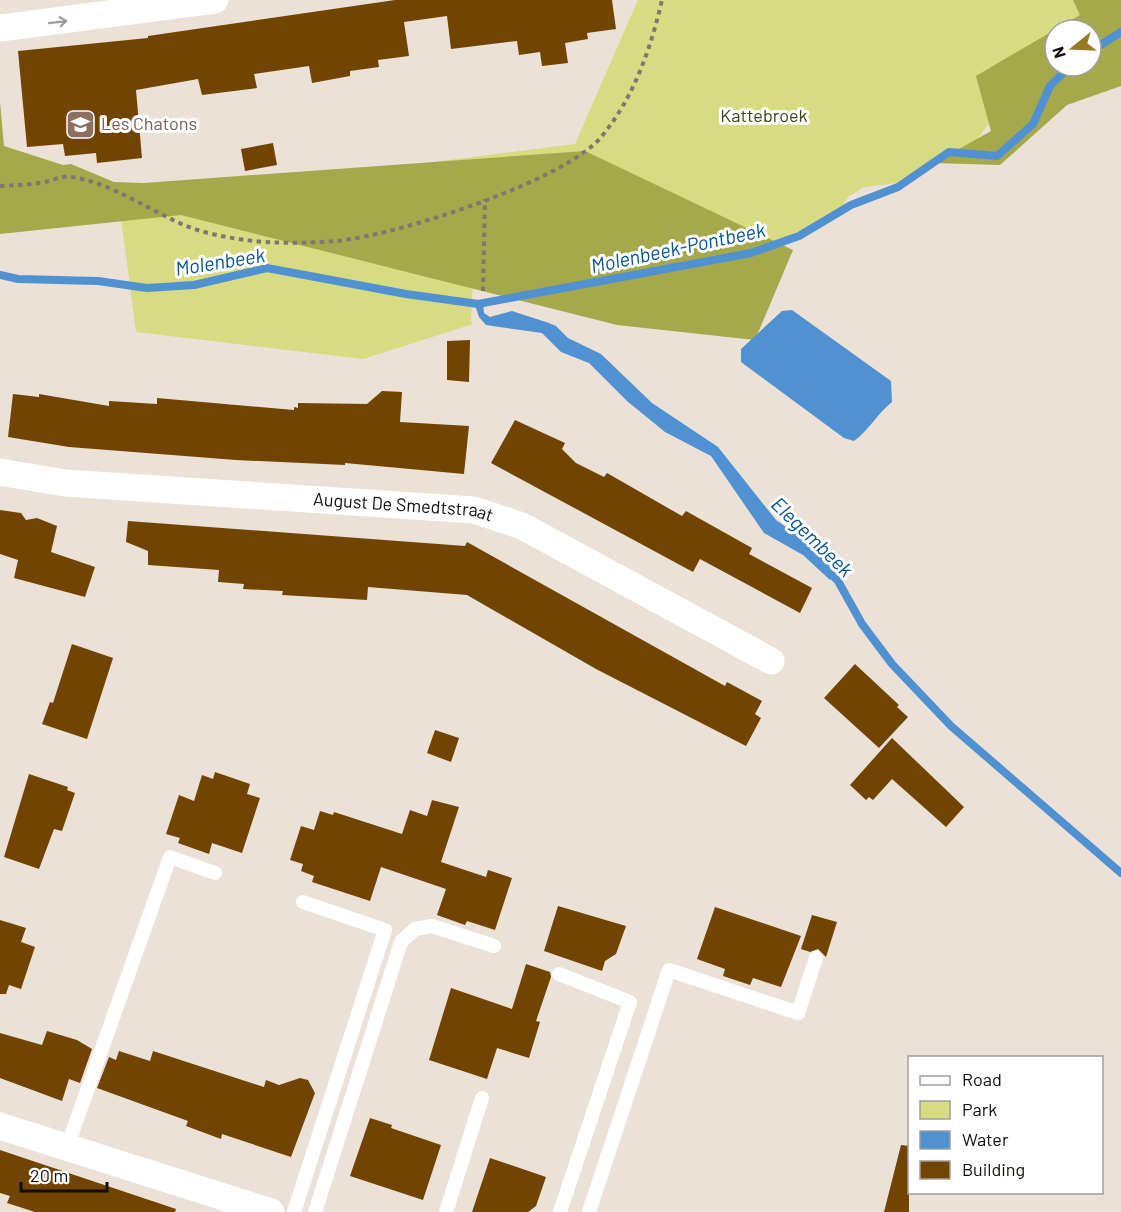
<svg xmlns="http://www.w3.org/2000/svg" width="1121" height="1212" font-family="Barlow,sans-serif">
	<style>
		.green { fill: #d7db81 }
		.forest { fill: #a6a94b; fill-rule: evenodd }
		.water { fill: #5091d1 }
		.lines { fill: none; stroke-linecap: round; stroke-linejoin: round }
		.stream { stroke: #5091d1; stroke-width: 8 }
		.building { fill: #724402 }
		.path { stroke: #7f7770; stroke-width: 4; stroke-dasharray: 4.5 4.5; stroke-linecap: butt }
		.service { stroke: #fff; stroke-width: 14 }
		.minor { stroke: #fff; stroke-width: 27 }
		.oneway { stroke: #a09f9d }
		.labels { text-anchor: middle; stroke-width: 6; stroke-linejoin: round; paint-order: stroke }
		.park-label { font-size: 18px; fill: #3e4018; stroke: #fff }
		.education-label { font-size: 18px; fill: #785e54; stroke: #fff; text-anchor: start }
		.street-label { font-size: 18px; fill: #120e0b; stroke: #fff }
		.water-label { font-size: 20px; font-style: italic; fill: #06538f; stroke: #fff }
	</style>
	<rect width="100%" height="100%" fill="#ece1d6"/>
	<!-- green -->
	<path class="green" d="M638,0H1121L1091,30H1055V66L986,127L979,137L978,144L938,159L896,183L864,187L848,197L834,219L820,228L792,242L766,249L473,280L471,321L473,324L363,359L136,332L119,202L575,144Z"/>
	<!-- forest -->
	<path class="forest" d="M1073,0H1121V86L1067,105L1000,165L934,163L991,131L976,76L1080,15ZM1055,30H1091V66H1055Z
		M0,102L4,146L63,165L71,164L114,182L144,183L585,151L793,250L755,340L617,325L181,215L0,234Z"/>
	<!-- water -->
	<path class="water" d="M483,303L484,313L490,317L512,311L549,323L556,326L568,338L601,354L652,403L718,447L776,520L819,550L838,569L830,580L803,555L764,533L711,456L665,432L627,401L589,363L561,352L542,333L486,325L479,317L475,305Z
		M792,310L891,381L892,402C877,414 869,430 854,441L844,438L741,362V349L782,311Z"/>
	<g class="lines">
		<!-- stream -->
		<path class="stream" d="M1091,51L1121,32
			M0,275L18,279L98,281L147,288L194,285L267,268L406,294L478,304L751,253L799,236L851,205L898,187L949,152L997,156L1033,124L1050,86L1070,66
			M826,569L838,581L862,624L892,664L951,726L1121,873"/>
	</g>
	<!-- building -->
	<path class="building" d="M395,0H612L616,29L587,33L588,39L565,43L568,63L542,66L540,52L519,55L517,41L451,49L447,16L404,22L409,56L378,60L379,67L350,71V76L312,83L309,66L254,74L257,88L202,95L198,79L136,90L142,158L97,163L96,153L65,156L63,144L27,147L18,51L148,38V36Z
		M273,143L277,165L245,171L241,149Z
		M470,340L469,382L447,380V341Z
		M382,391L402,392L400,422L469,426L464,474L345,463V465L236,460L69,447L8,437L13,394L39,397V394L109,406V401L157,404V398L294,410V407L298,408V403L367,404Z
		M515,420L565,443L562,449L576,463L604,477L607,473L682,516L686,511L752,548L749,554L812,588L800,613L700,559L693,572L491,463Z
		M0,510L21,513L26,520L37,518L57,526L51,552L95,567L85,597L14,578L18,560L0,554Z
		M128,521L465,546L467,542L725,686L727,682L762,701L755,714L761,718L746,746L596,669L467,595L368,587L367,600L282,595L283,591L243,589L244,584L218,582L219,570L148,565V551L126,542Z
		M72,644L113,658L87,739L42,724L50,702L53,703Z
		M855,664L899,705L897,707L908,717L879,748L824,698Z
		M435,730L459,738L451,762L427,753Z
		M892,738L964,807L946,827L892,779L873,800L869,797L866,800L850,785Z
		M215,772L250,784L247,794L260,798L242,853L212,843L209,854L178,843L180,838L166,834L179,795L194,801L202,775L213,779Z
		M29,774L68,787L67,790L75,793L62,831L54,829L39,869L4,857Z
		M432,800L459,807L441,862L486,877L488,870L512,878L495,930L467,921L465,925L437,915L446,889L381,867L370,901L312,882L314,876L301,871L303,864L290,860L301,826L314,830L320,811L333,815L334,812L402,834L410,810L427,816Z
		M558,906L626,926L616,954L605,961L602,971L544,951Z
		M715,907L801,936L781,987L753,978L750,985L723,976L725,969L697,959Z
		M812,915L837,922L826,957L818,949L810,952L801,949Z
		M0,920L26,928L21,942L35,947L21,989L9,985L6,994H0Z
		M526,964L550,972L551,977L536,1021L540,1022L529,1058L497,1048L487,1079L429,1060L451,988L512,1009Z
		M47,1031L77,1040L92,1049L80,1083L69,1079L62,1101L0,1078V1033L42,1045Z
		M119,1051L150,1061L153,1051L264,1087L266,1080L279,1085L300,1078L308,1080L315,1093L291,1157L222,1134L221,1139L186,1126L188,1121L97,1088L109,1057L116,1060Z
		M370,1118L392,1125L391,1128L441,1145L423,1200L350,1176Z
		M901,1145L909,1146V1212H884Z
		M0,1150L176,1209L175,1212H35L7,1203L10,1196L0,1193Z
		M490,1158L546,1177L536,1206L528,1212H472Z"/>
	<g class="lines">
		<!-- path -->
		<path class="path" d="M0,186C15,185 30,185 45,182C54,180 63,175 72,177C111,183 147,209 184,225C203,233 224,237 245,240C274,244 307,243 336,241C395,236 566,181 602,136C634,97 651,48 662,0
			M483,291L485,199"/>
		<!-- service -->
		<path class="service" d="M559,974L630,1002L560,1212
			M67,1147L170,857L215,873
			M294,1212L385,930L303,902
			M315,1212L401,942L415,929L432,926L494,946
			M446,1212L482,1098
			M589,1212L669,970L798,1013L816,958"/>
		<!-- minor -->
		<g class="minor">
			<path d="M0,28L215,0"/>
			<path id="s1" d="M0,472L65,483L474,510L522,526L771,661"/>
			<path d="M0,1126L271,1212"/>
		</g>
	</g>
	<!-- one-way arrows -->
	<defs><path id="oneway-shaft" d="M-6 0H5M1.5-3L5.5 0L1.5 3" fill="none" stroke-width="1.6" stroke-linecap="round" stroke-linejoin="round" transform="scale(1.5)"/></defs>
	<use class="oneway" href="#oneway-shaft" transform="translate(58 22) rotate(-7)"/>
	<!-- icons -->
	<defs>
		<symbol id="school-square" viewBox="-11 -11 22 22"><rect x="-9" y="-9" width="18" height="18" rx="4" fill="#8d6e63" stroke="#fff"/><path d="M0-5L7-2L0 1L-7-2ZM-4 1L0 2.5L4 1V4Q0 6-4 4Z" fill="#fff"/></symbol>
	</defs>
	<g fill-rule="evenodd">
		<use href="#school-square" x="64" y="108" width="33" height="33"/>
	</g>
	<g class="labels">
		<!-- park labels -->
		<g class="park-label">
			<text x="764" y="122">Kattebroek</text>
		</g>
		<!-- education labels -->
		<g class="education-label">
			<text x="101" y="130">Les Chatons</text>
		</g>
		<!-- street labels -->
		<g class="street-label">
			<text dy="6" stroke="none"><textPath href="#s1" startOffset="405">August De Smedtstraat</textPath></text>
		</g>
		<!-- water labels -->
		<g class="water-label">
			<text transform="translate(678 248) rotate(-12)" y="7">Molenbeek-Pontbeek</text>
			<text transform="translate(220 262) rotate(-9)" y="7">Molenbeek</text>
			<text transform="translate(812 537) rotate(44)" y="7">Elegembeek</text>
		</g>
	</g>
	<!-- legend -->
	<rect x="908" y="1056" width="195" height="138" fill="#ffffff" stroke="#a09f9d" stroke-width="1.5"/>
	<rect x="920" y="1076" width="30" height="9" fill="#ffffff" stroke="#a09f9d" stroke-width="1.5"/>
	<text x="962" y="1086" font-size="18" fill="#120e0b">Road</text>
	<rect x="920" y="1101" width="30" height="18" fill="#d7db81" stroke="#a09f9d" stroke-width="1.5"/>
	<text x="962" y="1116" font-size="18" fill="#120e0b">Park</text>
	<rect x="920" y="1131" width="30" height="18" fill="#5091d1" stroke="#a09f9d" stroke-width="1.5"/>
	<text x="962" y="1146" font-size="18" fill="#120e0b">Water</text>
	<rect x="920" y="1161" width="30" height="18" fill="#724402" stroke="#a09f9d" stroke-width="1.5"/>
	<text x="962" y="1176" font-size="18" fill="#120e0b">Building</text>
	<!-- north arrow -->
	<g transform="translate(1073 48) rotate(252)"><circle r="28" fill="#ffffff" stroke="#a09f9d" stroke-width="1.5"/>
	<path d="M0-4.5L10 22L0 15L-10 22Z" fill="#977b23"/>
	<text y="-9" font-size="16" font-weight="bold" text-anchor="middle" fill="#120e0b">N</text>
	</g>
	<!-- scale -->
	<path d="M21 1182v9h86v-9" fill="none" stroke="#120e0b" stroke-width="3"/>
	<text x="30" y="1182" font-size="18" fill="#120e0b" stroke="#ffffff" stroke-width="4.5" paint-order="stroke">20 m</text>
</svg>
